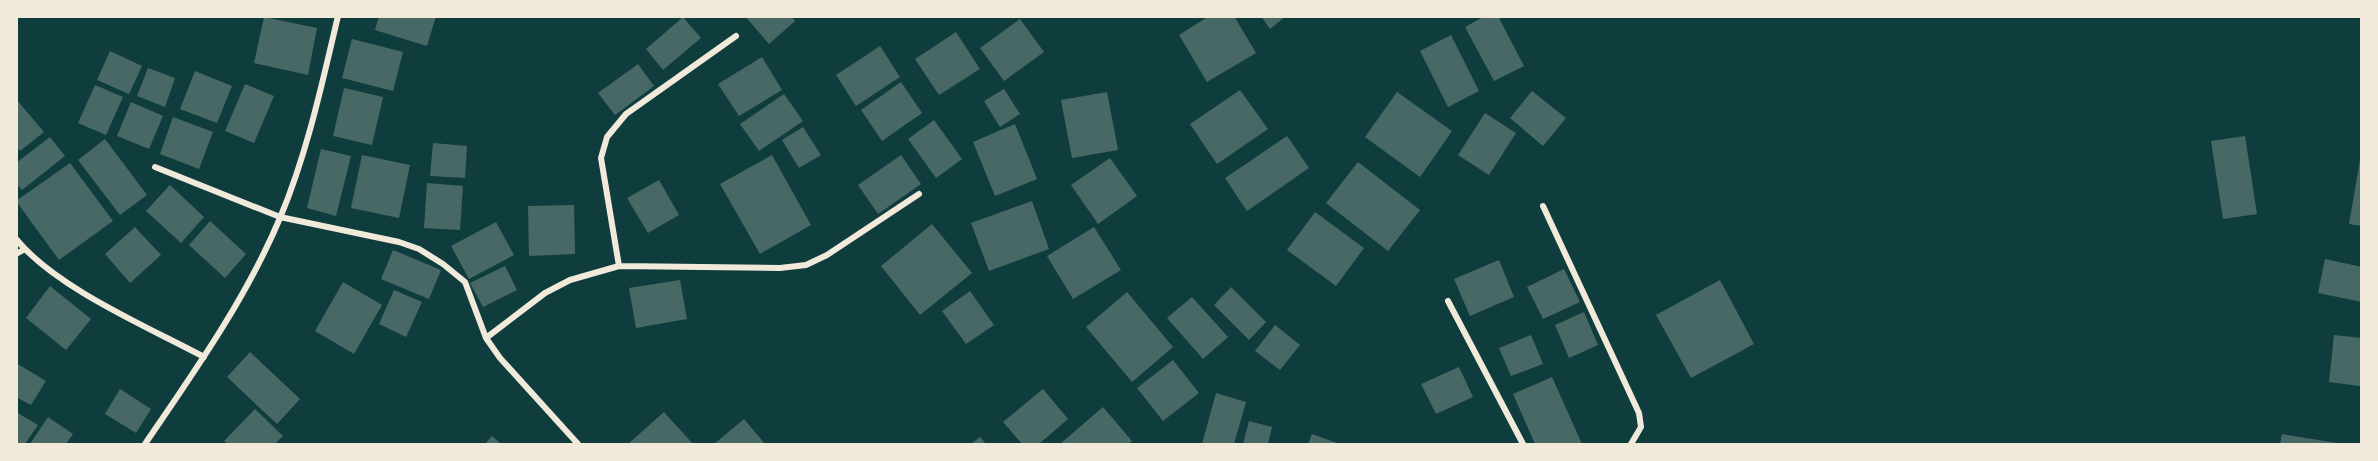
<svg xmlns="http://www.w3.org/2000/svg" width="2378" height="461" font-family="Manrope,sans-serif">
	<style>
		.building { fill: #486865 }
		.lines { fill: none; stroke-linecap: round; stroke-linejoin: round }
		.minor { stroke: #f1e9da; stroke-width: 6 }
	</style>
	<rect width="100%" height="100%" fill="#0f3d3e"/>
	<!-- building -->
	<path class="building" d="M379,16H436L427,46L375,30Z
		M745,16H791L795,21L769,44Z
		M1209,16H1234L1256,53L1207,82L1179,35Z
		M1261,16H1286L1270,29Z
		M1485,16H1498L1524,66L1494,81L1465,27Z
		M264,17L317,28L308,75L254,63Z
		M683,17L701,38L663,70L646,49Z
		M1020,19L1044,52L1004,81L980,48Z
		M956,32L980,69L939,95L915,59Z
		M1451,35L1479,91L1448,107L1420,51Z
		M352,39L403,52L393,91L342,78Z
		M880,46L900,77L856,106L836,75Z
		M110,51L142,66L129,94L97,80Z
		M762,57L782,90L739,116L718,84Z
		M638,64L654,86L615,115L598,93Z
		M148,68L175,78L165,107L137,96Z
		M195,71L232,86L217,123L180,109Z
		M901,82L922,113L882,141L861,110Z
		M245,84L274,96L254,143L225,131Z
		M95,85L123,97L106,135L78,123Z
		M344,88L383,97L372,145L333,136Z
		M1004,89L1020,114L1000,127L984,101Z
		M1240,90L1268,129L1217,164L1190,124Z
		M1532,91L1566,118L1543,146L1510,118Z
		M1107,92L1118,150L1072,158L1061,100Z
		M1397,92L1452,131L1420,177L1365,137Z
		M784,94L803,121L759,151L740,124Z
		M16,99L44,132L20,151L16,146Z
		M131,102L163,116L149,149L117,136Z
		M1485,113L1516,133L1489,175L1458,155Z
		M173,117L213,132L199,169L160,154Z
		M934,120L962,159L936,178L908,139Z
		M1015,124L1037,179L995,196L973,142Z
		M803,127L821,155L799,168L782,140Z
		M1287,136L1309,168L1247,211L1225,178Z
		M2245,136L2257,214L2223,219L2211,141Z
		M50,137L65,156L22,190L16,183V163Z
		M105,139L147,195L120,215L78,160Z
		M433,143L467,146L465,178L430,176Z
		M321,149L351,156L336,216L307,208Z
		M362,155L410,165L399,218L351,208Z
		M772,155L811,225L760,254L720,184Z
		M901,155L921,184L878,214L858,185Z
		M1110,158L1137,196L1098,224L1071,185Z
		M2360,160H2362V226L2349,224Z
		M1358,162L1420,210L1388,251L1326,203Z
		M70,163L113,221L59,260L16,201Z
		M659,180L679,215L648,233L627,198Z
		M427,183L463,186L460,230L424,228Z
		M170,185L204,217L181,243L146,211Z
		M1032,201L1049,249L989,271L971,223Z
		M574,205L575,254L529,256L528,206Z
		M1315,212L1364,248L1336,286L1287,250Z
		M210,221L246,254L225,278L189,245Z
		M496,222L514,255L469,279L451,246Z
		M932,224L972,273L920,315L881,266Z
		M135,227L161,255L130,283L105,254Z
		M1094,227L1121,270L1073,299L1047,256Z
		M393,250L441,270L429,299L381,279Z
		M2325,259L2362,267V302L2318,293Z
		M1499,260L1514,297L1470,316L1454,279Z
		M505,266L517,290L483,307L470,283Z
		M1564,269L1580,302L1543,319L1527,287Z
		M680,280L687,319L636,328L629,288Z
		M1720,280L1754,344L1691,378L1656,315Z
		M343,282L382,305L354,354L315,331Z
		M50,286L91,319L66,350L26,318Z
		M1231,287L1266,322L1249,340L1214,305Z
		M394,290L422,302L406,337L379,324Z
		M970,291L994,325L966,344L942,311Z
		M1127,292L1173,347L1132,382L1086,327Z
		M1192,297L1228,337L1203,359L1167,318Z
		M1584,312L1598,345L1569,358L1555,325Z
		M1275,325L1300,345L1280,370L1255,351Z
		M1531,335L1543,364L1511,376L1499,348Z
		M2334,335L2362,338L2360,386L2329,382Z
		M250,352L300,399L277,424L227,377Z
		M1173,360L1199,393L1163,421L1137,388Z
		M16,363L46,381L31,405L16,397Z
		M1459,367L1473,397L1436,414L1421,384Z
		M1552,377L1582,444H1535L1513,394Z
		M120,389L151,409L136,433L105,414Z
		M1043,389L1068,419L1039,444H1022L1003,422Z
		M1216,393L1246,402L1234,444H1202Z
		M1103,407L1132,441L1128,444H1060Z
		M255,409L283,436L275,444H228L224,441Z
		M16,412L38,425L25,444H16Z
		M664,412L693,444H628Z
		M48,417L73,434L66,444H30Z
		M744,419L765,444H714Z
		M1249,421L1272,427L1268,444H1243Z
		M1312,434L1340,444H1308Z
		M2282,434L2337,443V444H2280Z
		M492,436L501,444H485Z
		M980,437L986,444H971Z"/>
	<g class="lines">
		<!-- minor -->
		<path class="minor" d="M155,167L280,217L399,242L419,249L443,264L465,282L486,338L500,358L578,444
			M1543,206L1639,413L1641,427L1631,444
			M16,239C56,288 148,327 204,357
			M16,254L25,249
			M619,266L780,268L806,265L827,255L919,194
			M1448,301L1523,444
			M486,338L545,293L570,280L619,266L601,158L607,137L626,114L736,36
			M145,444C194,372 246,299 280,218C307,154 322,84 338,16"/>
	</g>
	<!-- border -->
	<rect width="2378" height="461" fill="none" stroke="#f1e9da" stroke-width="36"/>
</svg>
